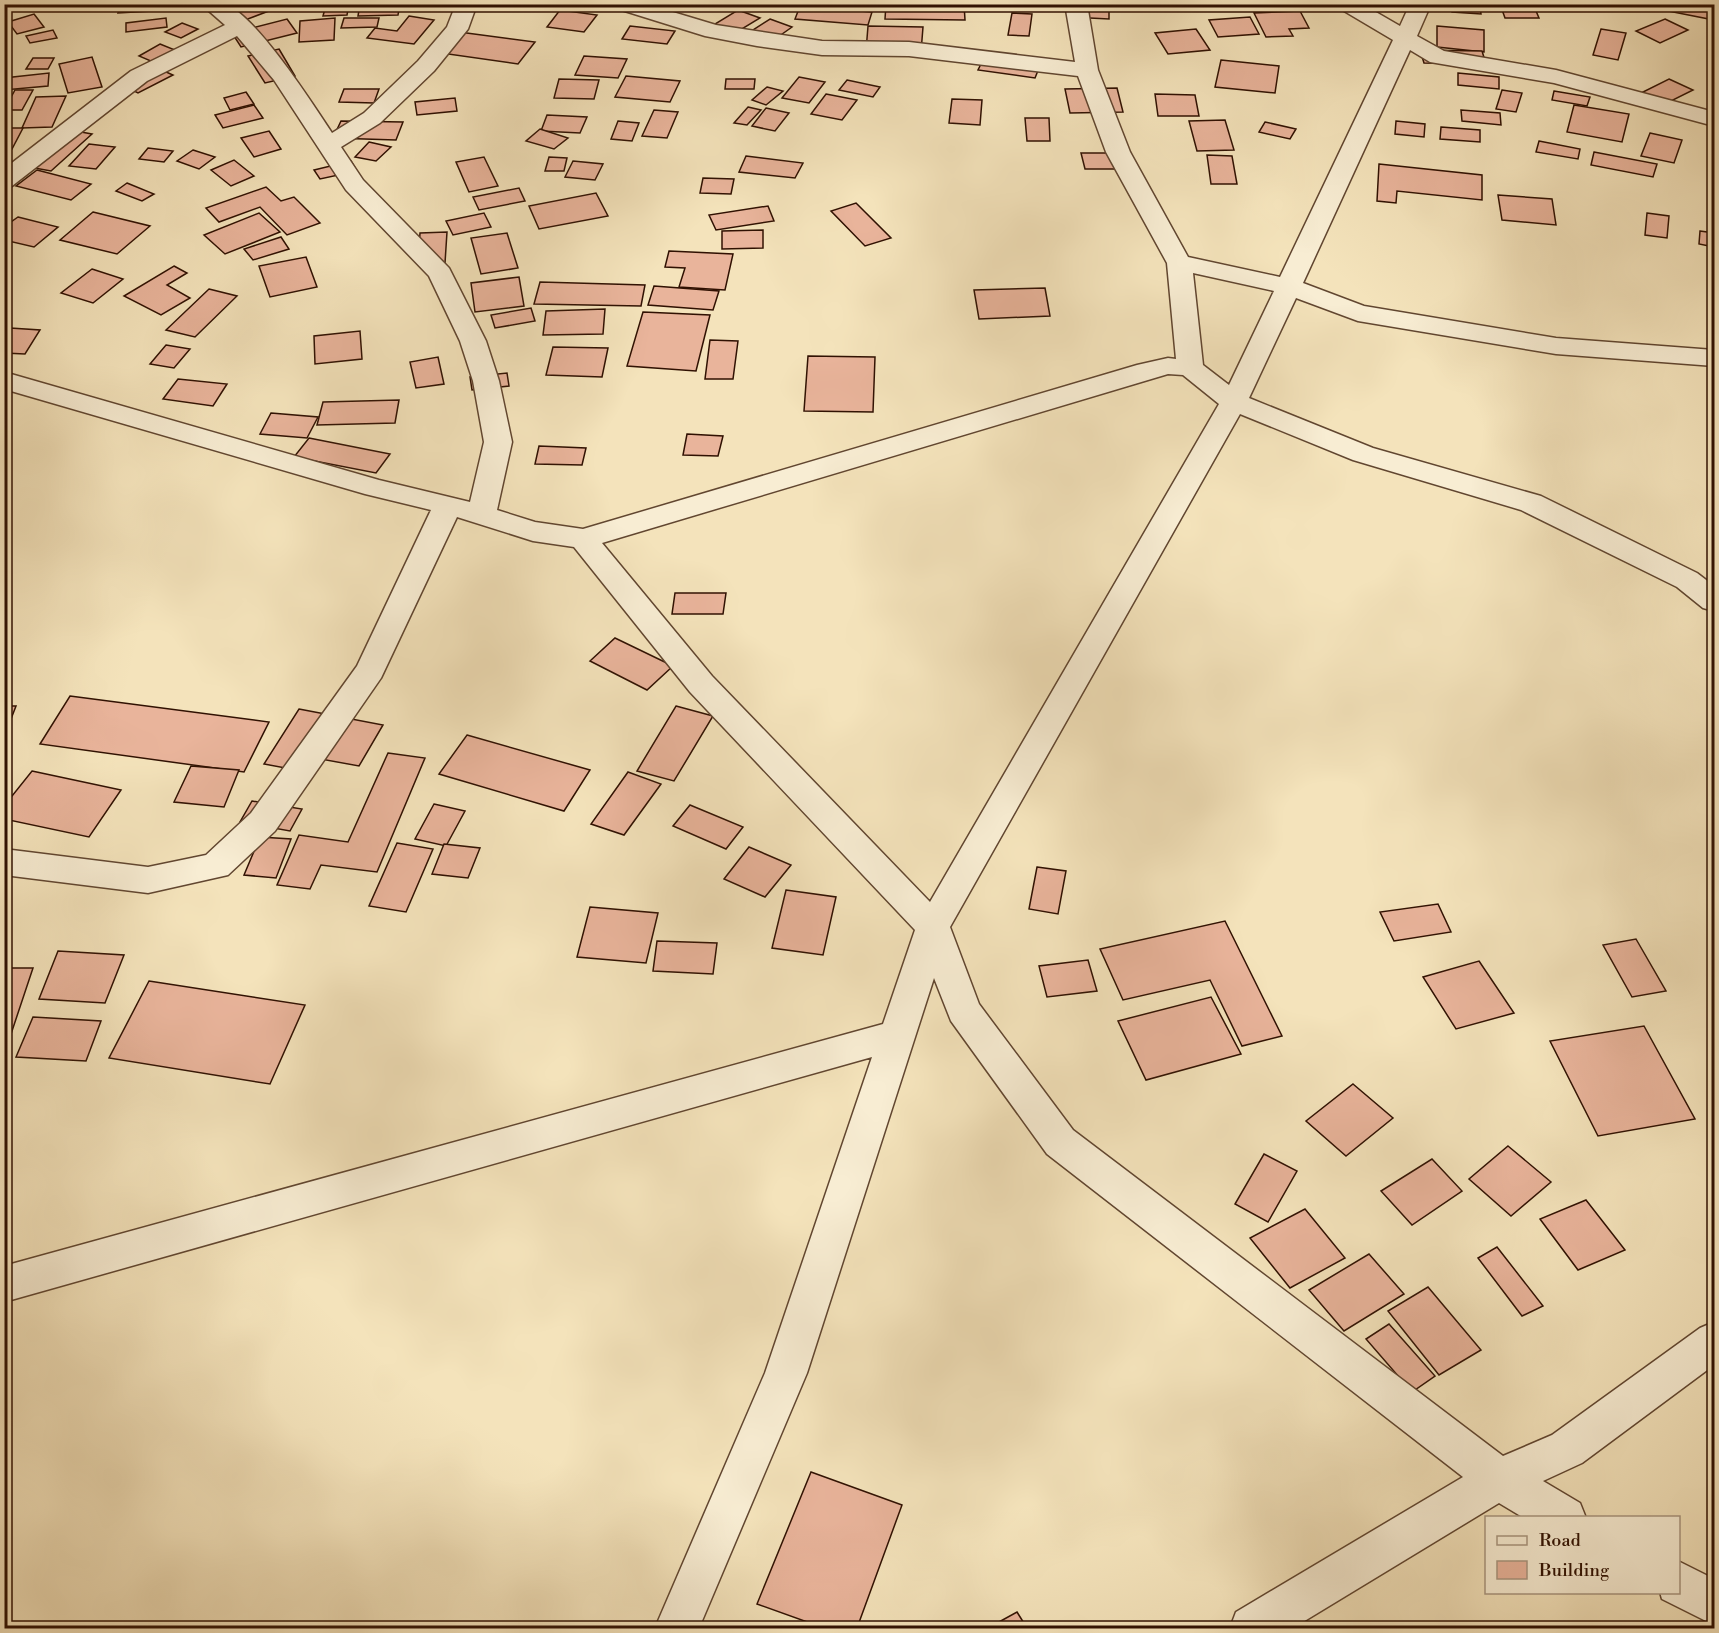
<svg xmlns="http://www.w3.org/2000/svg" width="1719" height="1633" viewBox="0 0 1719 1633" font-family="'Libre Bodoni',serif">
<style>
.building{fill:#e9b49b;stroke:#301102;stroke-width:1.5}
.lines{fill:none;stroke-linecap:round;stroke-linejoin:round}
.street-casing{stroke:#614630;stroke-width:3}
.street{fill:#f8edd3;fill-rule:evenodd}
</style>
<rect width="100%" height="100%" fill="#f4e3bb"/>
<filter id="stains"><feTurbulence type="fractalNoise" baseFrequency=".00333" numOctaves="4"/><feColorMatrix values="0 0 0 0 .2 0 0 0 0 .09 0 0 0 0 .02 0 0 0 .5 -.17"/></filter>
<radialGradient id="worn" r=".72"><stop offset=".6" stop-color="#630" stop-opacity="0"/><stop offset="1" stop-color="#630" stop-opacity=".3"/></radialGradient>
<g class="building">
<polygon points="121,4 155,4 153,11 118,13"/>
<polygon points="254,4 279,4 282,6 240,22 229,14"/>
<polygon points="349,4 347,15 323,16 326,5"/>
<polygon points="360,4 400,4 398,15 358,16"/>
<polygon points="886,4 964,4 965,20 885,19"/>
<polygon points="1451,4 1480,6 1481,14 1452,12"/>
<polygon points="1500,4 1533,4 1539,18 1505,18"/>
<polygon points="1671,4 1714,4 1714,20 1668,11"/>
<polygon points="800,6 872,12 868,25 795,19"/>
<polygon points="1071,6 1109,7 1109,19 1070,17"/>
<polygon points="560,10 597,15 584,32 547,27"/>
<polygon points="738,10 760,18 732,35 710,27"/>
<polygon points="1300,11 1309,28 1289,29 1293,36 1266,37 1254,13"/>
<polygon points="1012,13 1032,14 1029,36 1008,35"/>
<polygon points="34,14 44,27 17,34 8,22"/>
<polygon points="409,16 434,20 414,44 367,38 375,28 397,31"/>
<polygon points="1250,17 1259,34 1218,37 1209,20"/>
<polygon points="166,18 167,27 126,32 126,23"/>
<polygon points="335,18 334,40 299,42 300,21"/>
<polygon points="344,18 379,18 377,27 341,28"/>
<polygon points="287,19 297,33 241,47 232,33"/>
<polygon points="770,19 792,27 768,44 745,35"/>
<polygon points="1665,19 1688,30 1660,43 1636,31"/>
<polygon points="182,23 198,29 181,38 165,32"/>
<polygon points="630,26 675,31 667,44 622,39"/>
<polygon points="868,26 923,27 921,52 866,51"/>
<polygon points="1437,26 1484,30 1484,52 1437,47"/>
<polygon points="1196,29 1210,50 1168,54 1155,33"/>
<polygon points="1601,29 1626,33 1618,60 1593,55"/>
<polygon points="53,30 57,38 30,43 26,36"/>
<polygon points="459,32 535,42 518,64 441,53"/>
<polygon points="160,44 175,50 153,62 139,56"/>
<polygon points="279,49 295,76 265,83 248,56"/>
<polygon points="1420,50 1482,51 1486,64 1424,63"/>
<polygon points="584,56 627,59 618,78 575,75"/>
<polygon points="92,57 102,87 68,93 59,64"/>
<polygon points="33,58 54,58 48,69 26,69"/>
<polygon points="983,60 1039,68 1035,78 978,70"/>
<polygon points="1221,60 1279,66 1275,93 1215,87"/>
<polygon points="155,67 173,75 138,93 120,84"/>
<polygon points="49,73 48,86 4,90 4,78"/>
<polygon points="1458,73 1499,77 1499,89 1458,85"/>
<polygon points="626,76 680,81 670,102 615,97"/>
<polygon points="799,77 825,82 809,103 782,98"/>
<polygon points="559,79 599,80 594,99 554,98"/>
<polygon points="726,79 755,79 754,89 725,89"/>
<polygon points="1669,79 1693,90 1665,104 1641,93"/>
<polygon points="847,80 880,87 873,97 839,90"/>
<polygon points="767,87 783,91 766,105 752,100"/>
<polygon points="1117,88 1123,112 1070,113 1065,89"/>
<polygon points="344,89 379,89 374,103 339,102"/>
<polygon points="15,90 33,90 22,110 4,110"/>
<polygon points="1502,90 1522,93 1516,112 1496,109"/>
<polygon points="1554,91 1590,97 1587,106 1552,100"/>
<polygon points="246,92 254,104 230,110 224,98"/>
<polygon points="826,94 857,100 842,120 811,114"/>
<polygon points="1155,94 1195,95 1199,116 1158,116"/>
<polygon points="66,96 52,127 22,128 36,97"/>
<polygon points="455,98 457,111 417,115 415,102"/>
<polygon points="952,99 982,100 980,125 949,123"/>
<polygon points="254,105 263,118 223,128 215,115"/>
<polygon points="1574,105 1629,114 1622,142 1567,132"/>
<polygon points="748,107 761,110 747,125 734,123"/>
<polygon points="766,108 789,113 775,131 752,126"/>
<polygon points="654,110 678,112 667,138 642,136"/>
<polygon points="1461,110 1500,113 1501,125 1462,121"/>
<polygon points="547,115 587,117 580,133 541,131"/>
<polygon points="1025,118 1049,118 1050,141 1027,141"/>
<polygon points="1225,120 1234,150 1197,151 1189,121"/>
<polygon points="341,121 403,122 396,140 333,138"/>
<polygon points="618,121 639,123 632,141 611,139"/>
<polygon points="1396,121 1425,124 1424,137 1395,134"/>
<polygon points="1265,122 1296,129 1290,139 1259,132"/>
<polygon points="1441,127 1480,130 1480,142 1440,139"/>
<polygon points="9,128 23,128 12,149 4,149 4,136"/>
<polygon points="540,129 568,138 554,149 526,141"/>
<polygon points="70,130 92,134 51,171 29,167"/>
<polygon points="269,131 281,149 254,157 241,138"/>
<polygon points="1650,133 1682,140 1674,163 1641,156"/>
<polygon points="1539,141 1580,149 1578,159 1536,152"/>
<polygon points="369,142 391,147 376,161 355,157"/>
<polygon points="89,144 115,147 96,169 69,166"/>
<polygon points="148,148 173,151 164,162 139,159"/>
<polygon points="193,150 215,157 199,169 177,161"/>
<polygon points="1594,152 1657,164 1653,177 1591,165"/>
<polygon points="1081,153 1115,153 1118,169 1085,169"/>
<polygon points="1207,155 1232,156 1237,184 1211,184"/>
<polygon points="746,156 803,163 795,178 739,172"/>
<polygon points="484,157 498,186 469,192 456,162"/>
<polygon points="549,157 567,158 564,171 545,171"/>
<polygon points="234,160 254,176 231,186 211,170"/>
<polygon points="351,161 357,171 320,179 314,170"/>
<polygon points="573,161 603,164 595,180 565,177"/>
<polygon points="1379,164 1482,175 1482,200 1397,191 1396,203 1377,201"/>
<polygon points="37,170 91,184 71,200 16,186"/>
<polygon points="703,178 734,179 731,194 700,193"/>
<polygon points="127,183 154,194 142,201 116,191"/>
<polygon points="266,187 281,201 294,197 320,223 287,235 260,207 219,222 206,208"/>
<polygon points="519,188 525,201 479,210 473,197"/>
<polygon points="596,193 608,216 539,229 529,206"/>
<polygon points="1498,195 1552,199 1556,225 1502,220"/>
<polygon points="856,203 891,238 865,246 831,211"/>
<polygon points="768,206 774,221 716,230 709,215"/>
<polygon points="93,212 150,226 117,254 60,240"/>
<polygon points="259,213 280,232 225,254 204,235"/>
<polygon points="484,213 491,227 453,235 446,221"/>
<polygon points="1647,213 1669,216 1667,238 1645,235"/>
<polygon points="18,217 58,227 34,247 4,240 4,227"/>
<polygon points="763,230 763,248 722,249 722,231"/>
<polygon points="1700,231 1714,233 1714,247 1699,244"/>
<polygon points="447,232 445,263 418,264 420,233"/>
<polygon points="507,233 518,268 481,274 471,238"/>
<polygon points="281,237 289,249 253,260 244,249"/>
<polygon points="669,251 733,254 725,290 679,287 685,268 665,267"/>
<polygon points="306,257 317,287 270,297 259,266"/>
<polygon points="174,266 187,273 167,285 190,298 161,315 124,296"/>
<polygon points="92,269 123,279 93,303 61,293"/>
<polygon points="519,277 524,306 475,312 471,283"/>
<polygon points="540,282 645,285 641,306 534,304"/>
<polygon points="654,286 719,291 713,310 648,305"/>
<polygon points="1045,288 1050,316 979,319 974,290"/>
<polygon points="209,289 237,296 195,337 166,330"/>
<polygon points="531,308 535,321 495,328 491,315"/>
<polygon points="605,309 603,334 543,335 546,311"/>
<polygon points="643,312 710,315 696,371 627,366"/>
<polygon points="10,328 40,330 25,354 4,353 4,336"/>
<polygon points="360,331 362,359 315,364 314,336"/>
<polygon points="710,340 738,341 733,379 705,379"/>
<polygon points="166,345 190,349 174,368 150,364"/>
<polygon points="553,347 608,348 602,377 546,375"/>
<polygon points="808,356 875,357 873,412 804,411"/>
<polygon points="438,357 444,384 416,388 410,362"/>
<polygon points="507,373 509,386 472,390 470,377"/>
<polygon points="178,379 227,384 213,406 163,399"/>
<polygon points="399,400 395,423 317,425 323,402"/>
<polygon points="271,413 318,417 307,438 260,434"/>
<polygon points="687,434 723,436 718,456 683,455"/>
<polygon points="309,438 390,454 376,473 294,457"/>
<polygon points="539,446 586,448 582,465 535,464"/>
<polygon points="675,593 726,593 723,614 672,614"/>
<polygon points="615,638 673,666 647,690 590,661"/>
<polygon points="70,696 269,722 244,772 40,744"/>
<polygon points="4,706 16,706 4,737"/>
<polygon points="676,706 713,716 674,781 637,771"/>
<polygon points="299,709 383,725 359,766 321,759 312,773 264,764"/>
<polygon points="467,735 590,770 564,811 439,774"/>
<polygon points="388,753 425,758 377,872 321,865 310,889 277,885 299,835 348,842"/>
<polygon points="191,766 239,770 224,807 174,802"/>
<polygon points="32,771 121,790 89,837 4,819 4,806"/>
<polygon points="628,772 661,784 624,835 591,824"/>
<polygon points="252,801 302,809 290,831 240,822"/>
<polygon points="434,804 465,811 446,846 415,839"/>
<polygon points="690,805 743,827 726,849 673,826"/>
<polygon points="260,837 291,839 276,878 244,875"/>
<polygon points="397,843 433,849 406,912 369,906"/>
<polygon points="444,844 480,848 468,878 432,874"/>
<polygon points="749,847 791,865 765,897 724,879"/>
<polygon points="1037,867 1066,871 1058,914 1029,909"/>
<polygon points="786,890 836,897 823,955 772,948"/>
<polygon points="1438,904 1451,932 1394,941 1380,912"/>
<polygon points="590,907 658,913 646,963 577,957"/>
<polygon points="1225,921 1282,1036 1242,1046 1210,980 1123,1000 1100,949"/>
<polygon points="1636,939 1666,991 1632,997 1603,945"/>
<polygon points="657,941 717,943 713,974 653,971"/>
<polygon points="58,951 124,955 105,1003 39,999"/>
<polygon points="1088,960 1097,991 1047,997 1039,966"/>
<polygon points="1479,961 1514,1013 1456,1029 1423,977"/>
<polygon points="4,968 33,968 11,1034 4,1034"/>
<polygon points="149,981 305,1005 270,1084 109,1058"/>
<polygon points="1211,997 1241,1054 1146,1080 1118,1021"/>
<polygon points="33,1017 101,1021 86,1061 16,1057"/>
<polygon points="1644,1026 1695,1119 1598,1136 1550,1041"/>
<polygon points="1353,1084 1393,1118 1346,1156 1306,1121"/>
<polygon points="1508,1146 1551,1182 1511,1216 1469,1179"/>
<polygon points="1264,1154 1297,1171 1268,1222 1235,1204"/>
<polygon points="1432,1159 1462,1191 1412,1225 1381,1191"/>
<polygon points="1586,1200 1625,1250 1578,1270 1540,1219"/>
<polygon points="1305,1209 1345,1258 1290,1288 1250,1238"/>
<polygon points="1497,1247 1543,1306 1522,1316 1478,1258"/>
<polygon points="1369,1254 1404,1294 1344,1331 1309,1290"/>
<polygon points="1428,1287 1481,1350 1439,1375 1388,1311"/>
<polygon points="1389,1324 1435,1376 1412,1392 1366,1339"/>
<polygon points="811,1472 902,1505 857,1628 824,1628 757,1604"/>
<polygon points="1017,1612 1027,1628 988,1628"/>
</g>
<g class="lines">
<defs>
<g id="street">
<path d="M 201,4 C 208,4 218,3 224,4 C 254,12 314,106 332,133 L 364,113 L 418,61 L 447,27 L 456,4 L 477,4 L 468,29 L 434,71 L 380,123 L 341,147 L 363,180 L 449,268 L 486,341 L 499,381 L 512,442 L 497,510 L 535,522 L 583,529 L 1137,365 L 1168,358 L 1176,359 L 1167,263 L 1106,152 L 1078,76 L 909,56 L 822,55 L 757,46 L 705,36 L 615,8 L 612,4 L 646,4 L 716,25 L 822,41 L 909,42 L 1075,62 L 1065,4 L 1087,4 L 1098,70 L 1130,152 L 1188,257 L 1280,277 L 1393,40 L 1339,8 L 1336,4 L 1362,4 L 1400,26 L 1410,4 L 1431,4 L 1417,36 L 1444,51 L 1556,70 L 1714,112 L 1714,126 L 1554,83 L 1430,62 L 1410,50 L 1303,283 L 1364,306 L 1556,338 L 1714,350 L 1714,366 L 1556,354 L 1358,321 L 1296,298 L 1249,398 L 1373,448 L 1541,496 L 1697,573 L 1714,586 L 1714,611 L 1703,608 L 1677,587 L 1521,510 L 1353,460 L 1240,414 L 950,927 L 979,1004 L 1073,1130 L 1503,1456 L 1552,1435 L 1700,1328 L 1714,1322 L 1714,1365 L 1582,1463 L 1543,1481 L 1580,1503 L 1586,1518 L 1524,1518 L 1499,1503 L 1293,1628 L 1230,1628 L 1236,1612 L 1463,1477 L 1047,1154 L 951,1021 L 934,978 L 807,1373 L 699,1628 L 655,1628 L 765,1373 L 872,1057 L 4,1302 L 4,1266 L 883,1024 L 915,930 L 690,692 L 574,547 L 533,541 L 457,517 L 381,678 L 275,831 L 228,875 L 148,893 L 4,875 L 4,849 L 148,867 L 206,855 L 251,813 L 357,666 L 431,510 L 365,494 L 4,389 L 4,372 L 379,480 L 470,502 L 484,442 L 473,381 L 460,341 L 429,276 L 346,190 L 274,80 L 237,36 L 147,81 L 12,186 L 4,188 L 4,169 L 131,71 L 225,25 ZM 1193,273 L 1274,291 L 1229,385 L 1203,365 ZM 1168,374 L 1183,375 L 1219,404 L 930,902 L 712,676 L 602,543 Z"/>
<polygon points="1678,1561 1714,1579 1714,1625 1662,1599 1660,1592 1678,1592"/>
</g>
</defs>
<use href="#street" class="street-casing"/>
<use href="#street" class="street"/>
</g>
<rect width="1719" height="1633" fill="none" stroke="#f4e3bb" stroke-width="24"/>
<rect x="6" y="6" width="1707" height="1621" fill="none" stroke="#301102" stroke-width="3"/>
<rect x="12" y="12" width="1695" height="1609" fill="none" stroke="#301102" stroke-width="1.5"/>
<rect x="1485" y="1516" width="195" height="78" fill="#f8edd3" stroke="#a8957f" stroke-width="1.5"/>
<rect x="1497" y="1536" width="30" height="9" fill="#f8edd3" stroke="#a8957f" stroke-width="1.5"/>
<text x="1539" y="1546" font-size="18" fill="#301102">Road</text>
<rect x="1497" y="1561" width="30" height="18" fill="#e9b49b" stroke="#a8957f" stroke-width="1.5"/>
<text x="1539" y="1576" font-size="18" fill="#301102">Building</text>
<rect width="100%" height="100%" filter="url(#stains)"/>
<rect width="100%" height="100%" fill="url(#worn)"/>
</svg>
